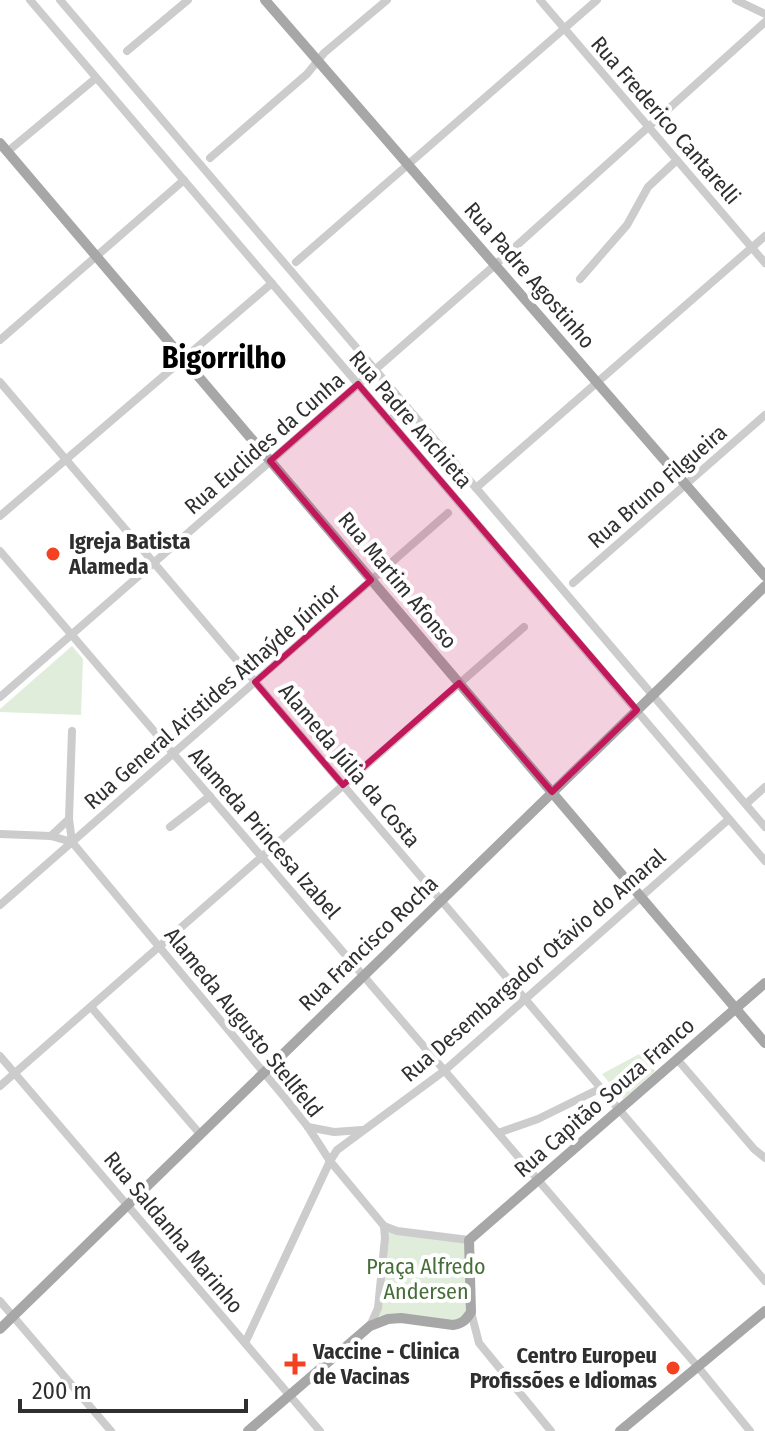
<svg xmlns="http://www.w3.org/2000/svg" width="765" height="1431" viewBox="0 0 765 1431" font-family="'Fira Sans Condensed',sans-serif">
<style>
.green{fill:#e1eddb}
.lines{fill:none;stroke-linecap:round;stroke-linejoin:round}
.minor{stroke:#ccc;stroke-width:8}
.major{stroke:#a7a7a7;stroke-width:10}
.marked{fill:#c2185b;fill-opacity:0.2;stroke:#c2185b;stroke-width:6;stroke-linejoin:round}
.poi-dot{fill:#f44122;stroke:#fff;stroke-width:3}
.labels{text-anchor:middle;stroke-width:8;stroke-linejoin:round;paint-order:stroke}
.street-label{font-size:22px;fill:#2f2f2f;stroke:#fff}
.poi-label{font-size:22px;font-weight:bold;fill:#2f2f2f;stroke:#fff;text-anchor:start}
.park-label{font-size:22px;fill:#466e38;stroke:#fff}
.district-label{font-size:30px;font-weight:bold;fill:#000;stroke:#fff}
</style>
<rect width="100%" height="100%" fill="#fff"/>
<g class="green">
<polygon points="72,646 83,659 81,715 0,712 0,709"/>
<polygon points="641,1053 655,1071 623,1099 602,1074"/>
<polygon points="384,1226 469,1240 471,1312 462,1322 401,1318 370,1326 376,1315"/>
</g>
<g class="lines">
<g class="minor">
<polyline points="30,0 765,861"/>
<polyline points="60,0 765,827"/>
<polyline points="540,0 765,263"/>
<polyline points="736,0 765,14"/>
<polyline points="127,51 188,0"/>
<polyline points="7,152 96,78"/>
<polyline points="210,158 307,74 324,53 387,0"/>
<polyline points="296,262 597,0"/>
<polyline points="580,279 627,225 648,187 677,160"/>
<polyline points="0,340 184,180"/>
<polyline points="0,382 765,1281"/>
<polyline points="389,421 406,406"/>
<polyline points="476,488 765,236"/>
<polyline points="0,516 272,283"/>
<polyline points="0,551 698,1367 750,1431"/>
<polyline points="573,583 765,415"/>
<polyline points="0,697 495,265 765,22"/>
<polyline points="72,731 69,819 72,842"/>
<polyline points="746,804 765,787"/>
<polyline points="170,827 210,796"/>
<polyline points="0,834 51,836 72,842"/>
<polyline points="51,836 69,819"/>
<polyline points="72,842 285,1098 308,1127 330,1161 384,1226 397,1231 469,1240"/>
<polyline points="0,905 448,513"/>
<polyline points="91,1007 200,1134"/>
<polyline points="0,1056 320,1431"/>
<polyline points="677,1059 754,1149 765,1158"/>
<polyline points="0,1086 524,627"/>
<polyline points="308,1127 334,1132 362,1130"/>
<polyline points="498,1133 538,1119 601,1088"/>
<polyline points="0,1301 111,1431"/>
<polyline points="471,1312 479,1343 551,1431"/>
<polyline points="370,1326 378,1308 385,1238 384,1226"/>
<polyline points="245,1343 330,1161 337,1150 444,1071 729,819"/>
</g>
<g class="major">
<polyline points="265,0 765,576"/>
<polyline points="0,143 765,1043"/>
<polyline points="0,1329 765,586"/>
<path d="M 248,1431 L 370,1326 L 388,1319 L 401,1318 L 453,1325 C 462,1324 466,1320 471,1312 L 469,1240 L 765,983"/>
<polyline points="620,1431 765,1311"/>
</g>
</g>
<path class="marked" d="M 358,384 L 637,710 L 552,792 L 459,683 L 343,785 L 255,682 L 371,580 L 270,461 Z"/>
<g class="poi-dot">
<circle cx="53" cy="554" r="8"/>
<path d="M291 1352h8v8h8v8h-8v8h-8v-8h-8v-8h8z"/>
<circle cx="673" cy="1368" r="8"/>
</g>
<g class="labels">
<g class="street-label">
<text transform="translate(666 120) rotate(49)" y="8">Rua Frederico Cantarelli</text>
<text transform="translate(530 275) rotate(49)" y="8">Rua Padre Agostinho</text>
<text transform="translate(411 419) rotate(49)" y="8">Rua Padre Anchieta</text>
<text transform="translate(264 443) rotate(-41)" y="8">Rua Euclides da Cunha</text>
<text transform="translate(657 486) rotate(-41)" y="8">Rua Bruno Filgueira</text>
<text transform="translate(398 580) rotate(50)" y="8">Rua Martim Afonso</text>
<text transform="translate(212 696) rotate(-41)" y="8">Rua General Aristides Athaýde Júnior</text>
<text transform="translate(350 765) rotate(50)" y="8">Alameda Júlia da Costa</text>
<text transform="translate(265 833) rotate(49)" y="8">Alameda Princesa Izabel</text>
<text transform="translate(368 943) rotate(-44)" y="8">Rua Francisco Rocha</text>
<text transform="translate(533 965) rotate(-41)" y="8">Rua Desembargador Otávio do Amaral</text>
<text transform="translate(244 1022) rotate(51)" y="8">Alameda Augusto Stellfeld</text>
<text transform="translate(604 1097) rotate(-41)" y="8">Rua Capitão Souza Franco</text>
<text transform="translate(174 1232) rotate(50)" y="8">Rua Saldanha Marinho</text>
</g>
<g class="poi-label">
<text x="69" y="549">Igreja Batista<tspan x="69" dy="25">Alameda</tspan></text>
<text x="313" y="1359">Vaccine - Clinica<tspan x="313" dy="25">de Vacinas</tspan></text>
<text x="657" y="1363" text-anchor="end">Centro Europeu<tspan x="657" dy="25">Profissões e Idiomas</tspan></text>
</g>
<g class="park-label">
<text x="426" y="1274">Praça Alfredo<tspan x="426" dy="25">Andersen</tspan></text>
</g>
<g class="district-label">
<text x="224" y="368">Bigorrilho</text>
</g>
</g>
<path d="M20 1399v12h226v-12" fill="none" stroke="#2f2f2f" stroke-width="4"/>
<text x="32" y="1399" font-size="24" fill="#2f2f2f" stroke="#ffffff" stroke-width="6" paint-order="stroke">200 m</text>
</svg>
